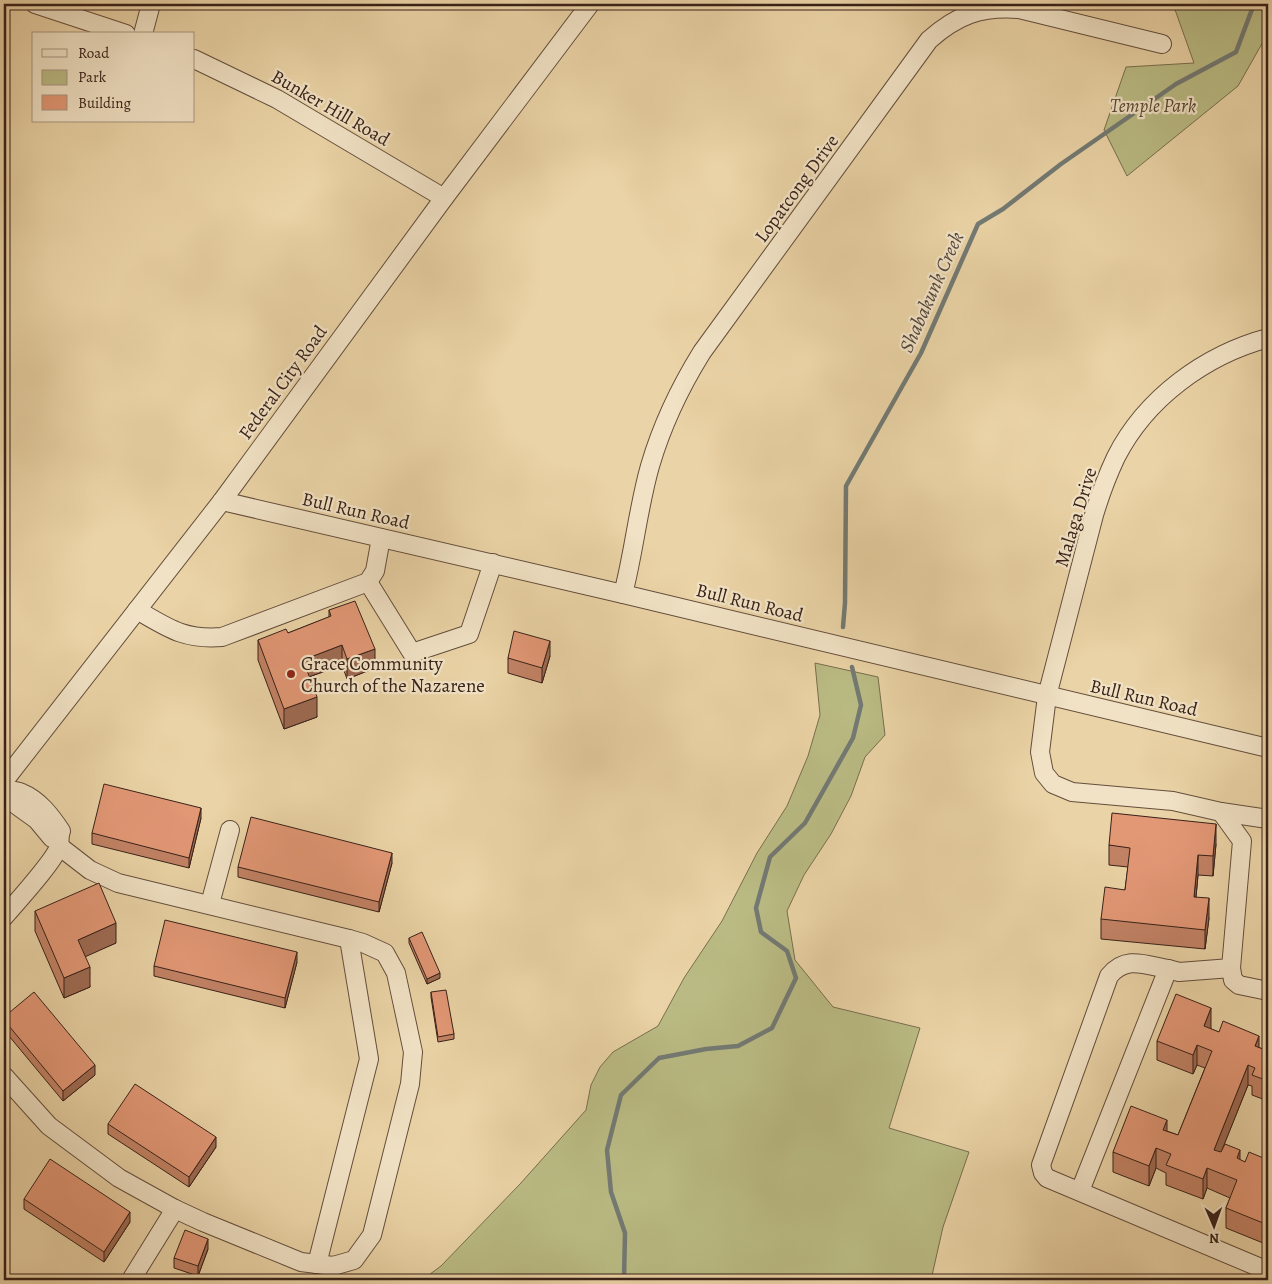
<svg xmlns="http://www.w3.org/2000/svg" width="1272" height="1284" viewBox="0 0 1272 1284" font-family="Alegreya,serif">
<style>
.green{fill:#babb84;stroke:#796e4e}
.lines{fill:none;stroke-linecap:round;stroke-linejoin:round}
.stream{stroke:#737a74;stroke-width:4.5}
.minor-casing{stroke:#644e3c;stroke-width:20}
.minor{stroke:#f1e2c5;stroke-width:18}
.wall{fill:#c28265;stroke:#382118}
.shaded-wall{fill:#9e6a52;stroke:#382118}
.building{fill:#e29775;stroke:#382118}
.poi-dot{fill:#8f2418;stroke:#f1e2c5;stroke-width:2}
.labels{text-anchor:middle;stroke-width:4.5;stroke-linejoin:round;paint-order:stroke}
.park-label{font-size:19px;font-style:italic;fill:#584833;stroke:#f1e2c5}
.street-label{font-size:19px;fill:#382118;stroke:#f1e2c5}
.poi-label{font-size:19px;fill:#382118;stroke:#f1e2c5;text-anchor:start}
.water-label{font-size:20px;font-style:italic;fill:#51463e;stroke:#f1e2c5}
</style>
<rect width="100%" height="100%" fill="#ead3a6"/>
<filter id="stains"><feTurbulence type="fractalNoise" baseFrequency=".004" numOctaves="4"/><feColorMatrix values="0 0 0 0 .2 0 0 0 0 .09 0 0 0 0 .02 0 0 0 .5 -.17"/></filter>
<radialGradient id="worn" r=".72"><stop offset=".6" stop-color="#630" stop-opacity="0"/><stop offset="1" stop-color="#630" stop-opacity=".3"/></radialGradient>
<g class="green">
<polygon points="1173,4 1268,4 1268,33 1238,86 1127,176 1104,130 1126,67 1194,63"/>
<polygon points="815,663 878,677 885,735 865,757 851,796 831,834 804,875 787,911 795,960 833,1007 920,1028 889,1128 969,1152 943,1227 931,1280 422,1280 441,1266 520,1184 586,1110 591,1085 600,1067 613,1052 658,1026 684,978 722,921 757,853 787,806 808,756 820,715"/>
</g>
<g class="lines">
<g class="stream">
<polyline points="843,627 845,603 846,486 921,353 978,224 1003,209 1061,164 1176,84 1236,52 1254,4"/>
<polyline points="624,1280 625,1233 611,1192 607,1150 621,1095 659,1058 706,1049 738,1046 772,1028 796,978 787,951 761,932 756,908 770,857 805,823 853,738 861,705 852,667"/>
</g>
<defs>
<g id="minor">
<polyline points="35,4 126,34"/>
<polyline points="143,34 151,4"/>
<polyline points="194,59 277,99 444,198"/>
<path d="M 1268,338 C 1205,355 1146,398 1116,457 C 1107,476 1100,495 1094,515 L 1047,696 L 1040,752 L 1044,773 L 1053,784 L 1072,792 L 1173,801 L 1221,812 L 1268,819"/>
<polyline points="222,501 623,594 1268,748"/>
<polyline points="368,582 412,653 469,634 493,563"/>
<path d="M 623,594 C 634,552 638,508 650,466 C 662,425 679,389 702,352 L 929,40 C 957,15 981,6 1019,9 L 1162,44"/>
<path d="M 137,610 C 168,628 184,640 222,637 L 368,582 L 375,571 L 381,538"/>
<polyline points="4,781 222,501 444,198 590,4"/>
<path d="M 4,787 C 10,792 16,790 22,793 C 39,800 51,816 61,831 C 59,836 60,841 59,846 C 56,859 15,904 4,917"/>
<polyline points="9,791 12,802 37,820 52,838 58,840"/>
<polyline points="1221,812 1242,841 1231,968 1233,980 1239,985 1268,991"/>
<polyline points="210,904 230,830"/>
<polyline points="1168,969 1179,972 1231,968"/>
<polyline points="4,1076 49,1126 119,1178 175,1209 203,1222 301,1262 333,1266 354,1260 372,1235 410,1084 413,1052 396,973 385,953 363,943 349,939 118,883 90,870 59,846"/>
<path d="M 1080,1191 L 1168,969 C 1145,965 1126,955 1109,976 L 1041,1165 L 1043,1173 L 1047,1178 L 1268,1271"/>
<polyline points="317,1264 369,1059 349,939"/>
<polyline points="131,1280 175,1209"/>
</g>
</defs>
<use href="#minor" class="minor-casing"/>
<use href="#minor" class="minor"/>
</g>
<g class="wall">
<polygon points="329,610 375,668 347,679 342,665 309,677 317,717 284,729 258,660 258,640 288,633 329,617"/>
<polygon points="550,656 542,683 508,673 508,658"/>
<polygon points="201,818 189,868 92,844 92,833"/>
<polygon points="1216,844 1213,876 1198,875 1196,897 1209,918 1205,949 1101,939 1101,919 1125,890 1128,867 1109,865 1109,845"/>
<polygon points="392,863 379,912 238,877 238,867"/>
<polygon points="35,911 116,943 85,956 90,987 64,998 35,931"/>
<polygon points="409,938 440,978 427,984 409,943"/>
<polygon points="297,962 285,1008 154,976 154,966"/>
<polygon points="431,992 454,1034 454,1039 438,1042 431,997"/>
<polygon points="4,1017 95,1075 63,1101 4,1030"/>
<polygon points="1211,1028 1211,1029 1268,1051 1268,1101 1252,1095 1252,1086 1248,1085 1221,1152 1245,1162 1268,1160 1268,1245 1226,1228 1226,1208 1230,1198 1207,1188 1203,1199 1166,1185 1166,1173 1156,1168 1149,1186 1113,1172 1113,1152 1167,1131 1178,1135 1205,1068 1197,1065 1193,1074 1157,1060 1157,1041"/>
<polygon points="108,1124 216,1147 189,1187 108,1134"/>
<polygon points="24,1199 130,1222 104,1262 24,1209"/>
<polygon points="208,1249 198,1276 174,1268 174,1258"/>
</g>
<g class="shaded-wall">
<polygon points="550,641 550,656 542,683 542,668"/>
<polygon points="342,645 342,665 303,679 303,660"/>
<polygon points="375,649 375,668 347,679 347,659"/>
<polygon points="317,697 317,717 284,729 284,709"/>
<polygon points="201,808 201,818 189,868 189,858"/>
<polygon points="1216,824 1216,844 1213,876 1213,856"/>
<polygon points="392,853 392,863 379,912 379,902"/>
<polygon points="1198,855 1198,875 1194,917 1194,897"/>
<polygon points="1209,898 1209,918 1205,949 1205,930"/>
<polygon points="116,923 116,943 78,960 78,940"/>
<polygon points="297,952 297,962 285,1008 285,998"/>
<polygon points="90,967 90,987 64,998 64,978"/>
<polygon points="440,973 440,978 427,984 427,979"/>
<polygon points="1211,1008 1211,1028 1204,1046 1204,1026"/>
<polygon points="1259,1036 1259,1056 1255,1046"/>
<polygon points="1197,1045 1197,1065 1193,1074 1193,1055"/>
<polygon points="95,1065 95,1075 63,1101 63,1091"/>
<polygon points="1248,1065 1248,1085 1214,1170 1214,1150"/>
<polygon points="1167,1120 1167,1140 1163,1130"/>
<polygon points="216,1137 216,1147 189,1187 189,1177"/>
<polygon points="1156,1148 1156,1168 1149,1186 1149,1166"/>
<polygon points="1240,1150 1240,1170 1237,1158"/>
<polygon points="1207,1168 1207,1188 1203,1199 1203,1179"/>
<polygon points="130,1212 130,1222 104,1262 104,1252"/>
<polygon points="208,1239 208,1249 198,1276 198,1266"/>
</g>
<g class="building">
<polygon points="355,601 375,649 347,659 342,645 303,660 317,697 284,709 258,640 286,629 288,633 331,616 329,610"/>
<polygon points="514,631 550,641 542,668 508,658"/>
<polygon points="104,784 201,808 189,858 92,833"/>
<polygon points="1112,813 1216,824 1213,856 1198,855 1194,897 1209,898 1205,930 1101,919 1105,887 1125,890 1130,848 1109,845"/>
<polygon points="251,817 392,853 379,902 238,867"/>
<polygon points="99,883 116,923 78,940 90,967 64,978 35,911"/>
<polygon points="165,920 297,952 285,998 154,966"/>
<polygon points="422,932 440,973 427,979 409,938"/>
<polygon points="446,990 454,1034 438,1037 431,992"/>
<polygon points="34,992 95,1065 63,1091 4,1020 4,1017"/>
<polygon points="1176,994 1211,1008 1204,1026 1219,1032 1223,1021 1259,1036 1255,1046 1268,1051 1268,1081 1252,1075 1255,1068 1248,1065 1214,1150 1221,1152 1225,1144 1240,1150 1237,1158 1245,1162 1249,1152 1268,1160 1268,1225 1226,1208 1237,1180 1207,1168 1203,1179 1166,1165 1171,1154 1156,1148 1149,1166 1113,1152 1131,1106 1167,1120 1163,1130 1178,1135 1212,1051 1197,1045 1193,1055 1157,1041"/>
<polygon points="135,1084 216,1137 189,1177 108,1124"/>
<polygon points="50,1159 130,1212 104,1252 24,1199"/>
<polygon points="185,1230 208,1239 198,1266 174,1258"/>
</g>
<circle class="poi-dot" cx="291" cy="674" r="5"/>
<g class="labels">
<g class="park-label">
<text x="1153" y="112">Temple Park</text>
</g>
<g class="street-label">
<text transform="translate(331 107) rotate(30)" y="7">Bunker Hill Road</text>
<text transform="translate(796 188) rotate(-54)" y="7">Lopatcong Drive</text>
<text transform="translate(282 382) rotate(-54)" y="7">Federal City Road</text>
<text transform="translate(356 510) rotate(13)" y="7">Bull Run Road</text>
<text transform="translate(1075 517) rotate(-73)" y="7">Malaga Drive</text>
<text transform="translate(750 602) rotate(14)" y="7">Bull Run Road</text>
<text transform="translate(1144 697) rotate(13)" y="7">Bull Run Road</text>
</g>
<g class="poi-label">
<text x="301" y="670">Grace Community<tspan x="301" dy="22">Church of the Nazarene</tspan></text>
</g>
<g class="water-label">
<text transform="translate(931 292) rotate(-66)" y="7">Shabakunk Creek</text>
</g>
</g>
<rect width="1272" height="1284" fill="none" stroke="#ead3a6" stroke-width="20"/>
<rect x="5" y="5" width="1262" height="1274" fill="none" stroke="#382118" stroke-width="2.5"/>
<rect x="10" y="10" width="1252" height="1264" fill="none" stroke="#382118"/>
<rect x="32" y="32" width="162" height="90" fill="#f1e2c5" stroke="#a79580"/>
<rect x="42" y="49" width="25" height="8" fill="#f1e2c5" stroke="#a79580"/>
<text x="78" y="58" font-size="15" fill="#382118">Road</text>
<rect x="42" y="70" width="25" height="15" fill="#babb84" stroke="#a79580"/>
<text x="78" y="82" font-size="15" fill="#382118">Park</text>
<rect x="42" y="95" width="25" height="15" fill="#e29775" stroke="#a79580"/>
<text x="78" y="108" font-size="15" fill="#382118">Building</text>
<g transform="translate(1214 1226) rotate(178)" stroke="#f1e2c5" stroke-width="4" paint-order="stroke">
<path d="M0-4L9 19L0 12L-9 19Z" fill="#382118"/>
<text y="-8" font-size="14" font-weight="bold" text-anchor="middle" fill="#382118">N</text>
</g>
<rect width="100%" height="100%" filter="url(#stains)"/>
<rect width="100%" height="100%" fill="url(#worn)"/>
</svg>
